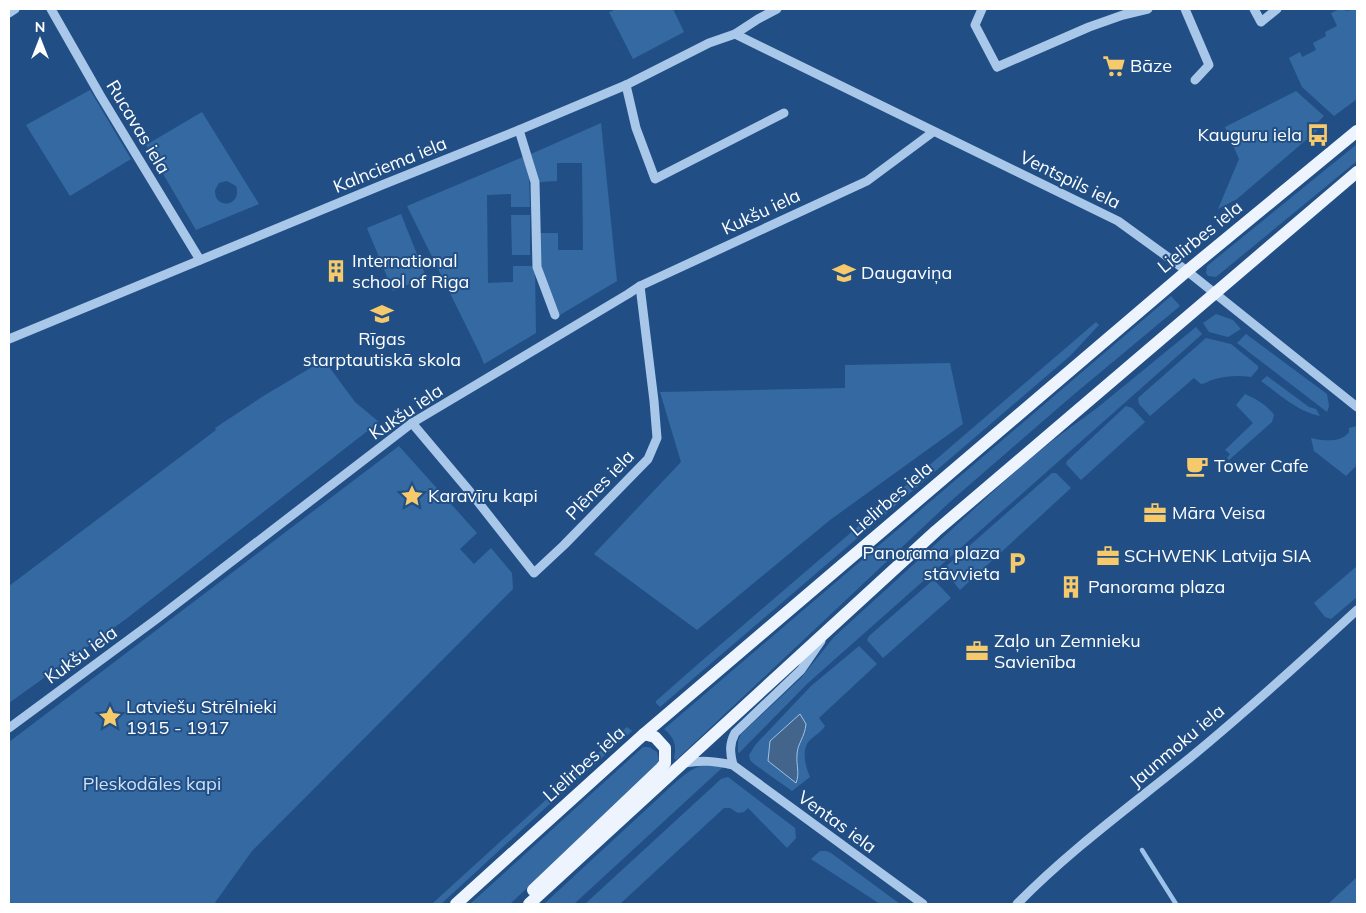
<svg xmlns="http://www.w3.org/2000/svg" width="1366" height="913" viewBox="0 0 1366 913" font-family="Mulish,sans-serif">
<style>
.green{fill:#3569a2;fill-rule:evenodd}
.water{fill:#43658b;stroke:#9dc3ea}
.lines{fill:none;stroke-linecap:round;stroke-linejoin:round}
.stream{stroke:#9dc3ea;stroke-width:4.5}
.minor{stroke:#a9c8e9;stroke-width:9}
.major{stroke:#edf4fe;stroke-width:12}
.labels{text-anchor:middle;stroke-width:4;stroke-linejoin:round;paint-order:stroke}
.poi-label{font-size:18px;fill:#fff;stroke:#214f85;text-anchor:start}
.street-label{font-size:18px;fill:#fff;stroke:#214f85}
.park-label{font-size:18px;fill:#cee1f7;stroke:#214f85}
</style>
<rect width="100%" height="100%" fill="#214f85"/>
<g class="green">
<polygon points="612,9 673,9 684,32 633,59 609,12 613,11"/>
<polygon points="1340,9 1344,9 1346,11 1357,9 1357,99 1334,116 1302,87 1289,58 1300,52 1302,57 1316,50 1313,43 1326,36 1325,32 1337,26 1331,13"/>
<polygon points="90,90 131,159 70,196 26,125"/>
<polygon points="1296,91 1324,116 1315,125 1319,129 1237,199 1218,209 1239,159 1225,127"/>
<path d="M 202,112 L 259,204 L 196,230 L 146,145 ZM 227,181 L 236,186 C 243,206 214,211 215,190 L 219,183 Z"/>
<polygon points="601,123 617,281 560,315 541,267 540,233 558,233 558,250 583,250 582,163 557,163 557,181 539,182 531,154"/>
<polygon points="1357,144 1357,161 1216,277 1208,276 1206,273 1207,266"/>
<polygon points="523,157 529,178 530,207 511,207 511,194 487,195 488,283 513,282 513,266 531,266 535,268 536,333 484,364 480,354 407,206"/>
<polygon points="401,214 426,277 393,291 367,228"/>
<polygon points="511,215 530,215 530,255 512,255"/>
<path d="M 1171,296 L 1180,306 L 1072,396 L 952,500 L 676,760 L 674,758 C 677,745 674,737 664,729 Z"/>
<polygon points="1216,314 1233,320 1241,329 1228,337 1209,332 1203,323"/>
<polygon points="1096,322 1099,325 1070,356 660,707 656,703 656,701 698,664"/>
<polygon points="1196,327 1202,334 1199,337 808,683 739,753 738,752 738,741 741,734 801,678 834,637 1019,468 1052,441 1097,408"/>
<polygon points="1246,334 1327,394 1329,406 1327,412 1237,343"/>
<path d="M 1206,338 L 1231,344 L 1258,366 L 1258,369 L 1251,377 C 1239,375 1224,376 1212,380 C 1208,381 1205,384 1201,384 L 1194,378 L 1150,416 L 1139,404 L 1138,398 Z"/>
<polygon points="324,360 355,402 379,422 126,619 9,703 9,586 216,430 215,428 265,395"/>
<polygon points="950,363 963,424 830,520 697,630 594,554 681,462 660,392 845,388 845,365"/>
<path d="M 1267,376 L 1309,407 L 1316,409 L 1320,416 C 1298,412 1279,394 1261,381 Z"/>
<path d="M 1245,394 C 1256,399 1267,405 1274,415 L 1272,422 L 1229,460 L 1227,458 L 1230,454 L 1225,450 L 1253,423 L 1236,405 Z"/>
<polygon points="1126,406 1132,408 1145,422 1081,480 1066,464 1067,461"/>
<path d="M 1357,426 L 1357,465 L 1346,476 L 1314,451 L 1311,438 C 1324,441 1341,443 1349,432 L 1349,428 Z"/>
<polygon points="399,446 477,533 460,549 474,564 491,548 512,573 513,589 252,851 214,904 9,904 9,742"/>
<polygon points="1052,473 1056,473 1071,488 960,590 943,569"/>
<polygon points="1357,566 1357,597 1331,619 1325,617 1314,603"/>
<polygon points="932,581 936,582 951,598 883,658 867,640 869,636"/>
<path d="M 859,646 L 877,664 L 819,718 L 825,726 C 821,733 811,737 807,744 C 802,754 806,768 810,777 L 792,791 L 754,764 L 750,760 L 749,755 L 756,744 L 811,686 Z"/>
<polygon points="627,727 632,731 559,796 555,792"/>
<polygon points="643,747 649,747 657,752 659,760 654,769 510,904 470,904"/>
<path d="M 707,765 L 723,767 L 574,904 L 544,904 L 678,780 C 687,773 695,766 707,765 Z"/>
<polygon points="728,777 795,828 796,838 787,848 748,808 744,812 738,813 730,808 724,808 620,904 585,904 721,779"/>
<polygon points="549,797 553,801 441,904 434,904 433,903"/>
<polygon points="820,851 826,851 831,853 900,904 880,904 811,859"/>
<polygon points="1357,877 1357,904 1328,904"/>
</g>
<path class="water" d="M 800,714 L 806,724 C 805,737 797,744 797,755 C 796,765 800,773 796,783 L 768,761 L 770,741 Z"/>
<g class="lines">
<polyline class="stream" points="1142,850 1176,904"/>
<g class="minor">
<polyline points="51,9 100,95 200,260"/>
<polyline points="982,9 975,25 997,67 1089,27 1123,15 1148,9"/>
<polyline points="1185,9 1209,65 1195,80"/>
<polyline points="1254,9 1261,22 1277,9"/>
<polyline points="9,13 15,9"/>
<polyline points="735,34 1118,221 1187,271 1357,407"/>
<polyline points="626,85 636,128 655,179 784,113"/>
<polyline points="519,130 535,182 537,267 555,315"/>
<polyline points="9,339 382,185 519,130 626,85 709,43 735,34 758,19 777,9"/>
<polyline points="412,423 471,493 534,573 564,545 648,459 657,438 654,401 640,286"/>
<polyline points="9,728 158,618 412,423 628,294 640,286 867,181 933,132"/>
<path d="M 684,763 C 702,760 715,761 733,765 L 923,904"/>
<path d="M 733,765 C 730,753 729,744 735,733 L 801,670 L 821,641"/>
<path d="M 1017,904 C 1070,850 1132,805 1191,757 C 1248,710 1303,660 1357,610"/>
</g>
<g class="major">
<polyline points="533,890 661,768 665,763 665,748 655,737 644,734"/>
<polyline points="456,904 644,734 1187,271 1357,131"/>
<polyline points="529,904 936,531 1357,172"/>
</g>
</g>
<defs>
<symbol id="supermarket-bare" viewBox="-9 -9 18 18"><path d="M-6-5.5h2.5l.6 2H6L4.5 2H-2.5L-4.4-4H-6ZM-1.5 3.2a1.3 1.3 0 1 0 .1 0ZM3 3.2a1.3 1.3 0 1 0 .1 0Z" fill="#f6ca6b" stroke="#214f85" stroke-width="2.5" paint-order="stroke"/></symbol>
<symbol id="bus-bare" viewBox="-9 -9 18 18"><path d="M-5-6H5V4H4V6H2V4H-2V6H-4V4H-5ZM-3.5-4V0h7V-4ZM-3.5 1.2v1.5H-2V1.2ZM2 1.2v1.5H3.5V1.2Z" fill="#f6ca6b" stroke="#214f85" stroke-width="2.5" paint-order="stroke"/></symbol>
<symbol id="building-bare" viewBox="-9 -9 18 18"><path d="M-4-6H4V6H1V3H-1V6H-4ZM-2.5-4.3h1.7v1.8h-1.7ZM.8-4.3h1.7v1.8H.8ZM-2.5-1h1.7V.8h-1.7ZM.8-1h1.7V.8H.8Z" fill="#f6ca6b" stroke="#214f85" stroke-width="2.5" paint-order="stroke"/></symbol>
<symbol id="school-bare" viewBox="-9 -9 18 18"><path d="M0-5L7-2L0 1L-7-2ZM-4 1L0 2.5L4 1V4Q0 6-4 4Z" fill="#f6ca6b" stroke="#214f85" stroke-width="2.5" paint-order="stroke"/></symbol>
<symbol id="cafe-bare" viewBox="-9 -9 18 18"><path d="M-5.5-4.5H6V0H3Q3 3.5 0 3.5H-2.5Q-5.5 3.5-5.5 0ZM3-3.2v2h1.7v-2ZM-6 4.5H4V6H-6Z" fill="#f6ca6b" stroke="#214f85" stroke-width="2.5" paint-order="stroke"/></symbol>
<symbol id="sight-bare" viewBox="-9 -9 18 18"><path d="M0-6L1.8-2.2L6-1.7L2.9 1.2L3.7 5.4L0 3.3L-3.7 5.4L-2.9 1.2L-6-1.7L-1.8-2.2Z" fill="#f6ca6b" stroke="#214f85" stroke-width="2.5" paint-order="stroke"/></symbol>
<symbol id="office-bare" viewBox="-9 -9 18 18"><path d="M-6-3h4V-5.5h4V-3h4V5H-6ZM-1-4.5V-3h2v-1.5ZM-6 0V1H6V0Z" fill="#f6ca6b" stroke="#214f85" stroke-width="2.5" paint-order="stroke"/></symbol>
<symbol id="parking-bare" viewBox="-9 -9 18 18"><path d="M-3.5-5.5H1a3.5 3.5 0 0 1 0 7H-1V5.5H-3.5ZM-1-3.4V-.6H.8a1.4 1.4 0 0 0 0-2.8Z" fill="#f6ca6b" stroke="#214f85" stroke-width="2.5" paint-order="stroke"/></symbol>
</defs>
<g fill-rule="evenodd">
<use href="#supermarket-bare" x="1098" y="50" width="32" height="32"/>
<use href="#bus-bare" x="1302" y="119" width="32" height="32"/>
<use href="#building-bare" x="320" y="255" width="32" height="32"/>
<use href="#school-bare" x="828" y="257" width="32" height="32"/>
<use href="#school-bare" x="366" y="298" width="32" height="32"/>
<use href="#cafe-bare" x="1181" y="450" width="32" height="32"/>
<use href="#sight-bare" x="396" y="480" width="32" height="32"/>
<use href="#office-bare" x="1139" y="497" width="32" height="32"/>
<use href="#office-bare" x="1092" y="540" width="32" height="32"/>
<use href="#parking-bare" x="1001" y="547" width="32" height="32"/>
<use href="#building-bare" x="1055" y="571" width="32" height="32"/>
<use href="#office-bare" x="961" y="635" width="32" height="32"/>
<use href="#sight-bare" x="94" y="701" width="32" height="32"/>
</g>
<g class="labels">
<g class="poi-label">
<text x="1130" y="72">Bāze</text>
<text x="1302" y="141" text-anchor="end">Kauguru iela</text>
<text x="352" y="267">International<tspan x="352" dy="21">school of Riga</tspan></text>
<text x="861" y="279">Daugaviņa</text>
<text x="382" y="345" text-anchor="middle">Rīgas<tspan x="382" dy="21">starptautiskā skola</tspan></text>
<text x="1214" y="472">Tower Cafe</text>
<text x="428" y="502">Karavīru kapi</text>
<text x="1172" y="519">Māra Veisa</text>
<text x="1000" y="559" text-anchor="end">Panorama plaza<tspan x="1000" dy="21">stāvvieta</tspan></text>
<text x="1124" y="562">SCHWENK Latvija SIA</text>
<text x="1088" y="593">Panorama plaza</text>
<text x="994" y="647">Zaļo un Zemnieku<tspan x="994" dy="21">Savienība</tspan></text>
<text x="126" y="713">Latviešu Strēlnieki<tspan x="126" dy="21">1915 - 1917</tspan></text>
</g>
<g class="street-label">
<text transform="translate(138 127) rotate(59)" y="6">Rucavas iela</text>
<text transform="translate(390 165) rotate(-22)" y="6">Kalnciema iela</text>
<text transform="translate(1070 180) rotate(26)" y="6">Ventspils iela</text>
<text transform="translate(761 212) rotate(-25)" y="6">Kukšu iela</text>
<text transform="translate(1200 237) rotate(-39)" y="6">Lielirbes iela</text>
<text transform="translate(406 412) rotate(-34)" y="6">Kukšu iela</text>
<text transform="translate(600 485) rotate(-46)" y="6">Plēnes iela</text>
<text transform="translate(891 499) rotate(-41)" y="6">Lielirbes iela</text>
<text transform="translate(81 655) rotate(-36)" y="6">Kukšu iela</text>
<text transform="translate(1177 746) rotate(-40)" y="6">Jaunmoku iela</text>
<text transform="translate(584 764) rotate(-42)" y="6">Lielirbes iela</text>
<text transform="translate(837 822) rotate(36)" y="6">Ventas iela</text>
</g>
<g class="park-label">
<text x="152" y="790">Pleskodāles kapi</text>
</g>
</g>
<rect width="1366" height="913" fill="none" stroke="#ffffff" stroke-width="20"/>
<g transform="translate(40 40)" stroke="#214f85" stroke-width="4" paint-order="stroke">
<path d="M0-4L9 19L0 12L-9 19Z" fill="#ffffff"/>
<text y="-8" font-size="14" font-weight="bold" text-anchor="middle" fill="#ffffff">N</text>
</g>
</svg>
